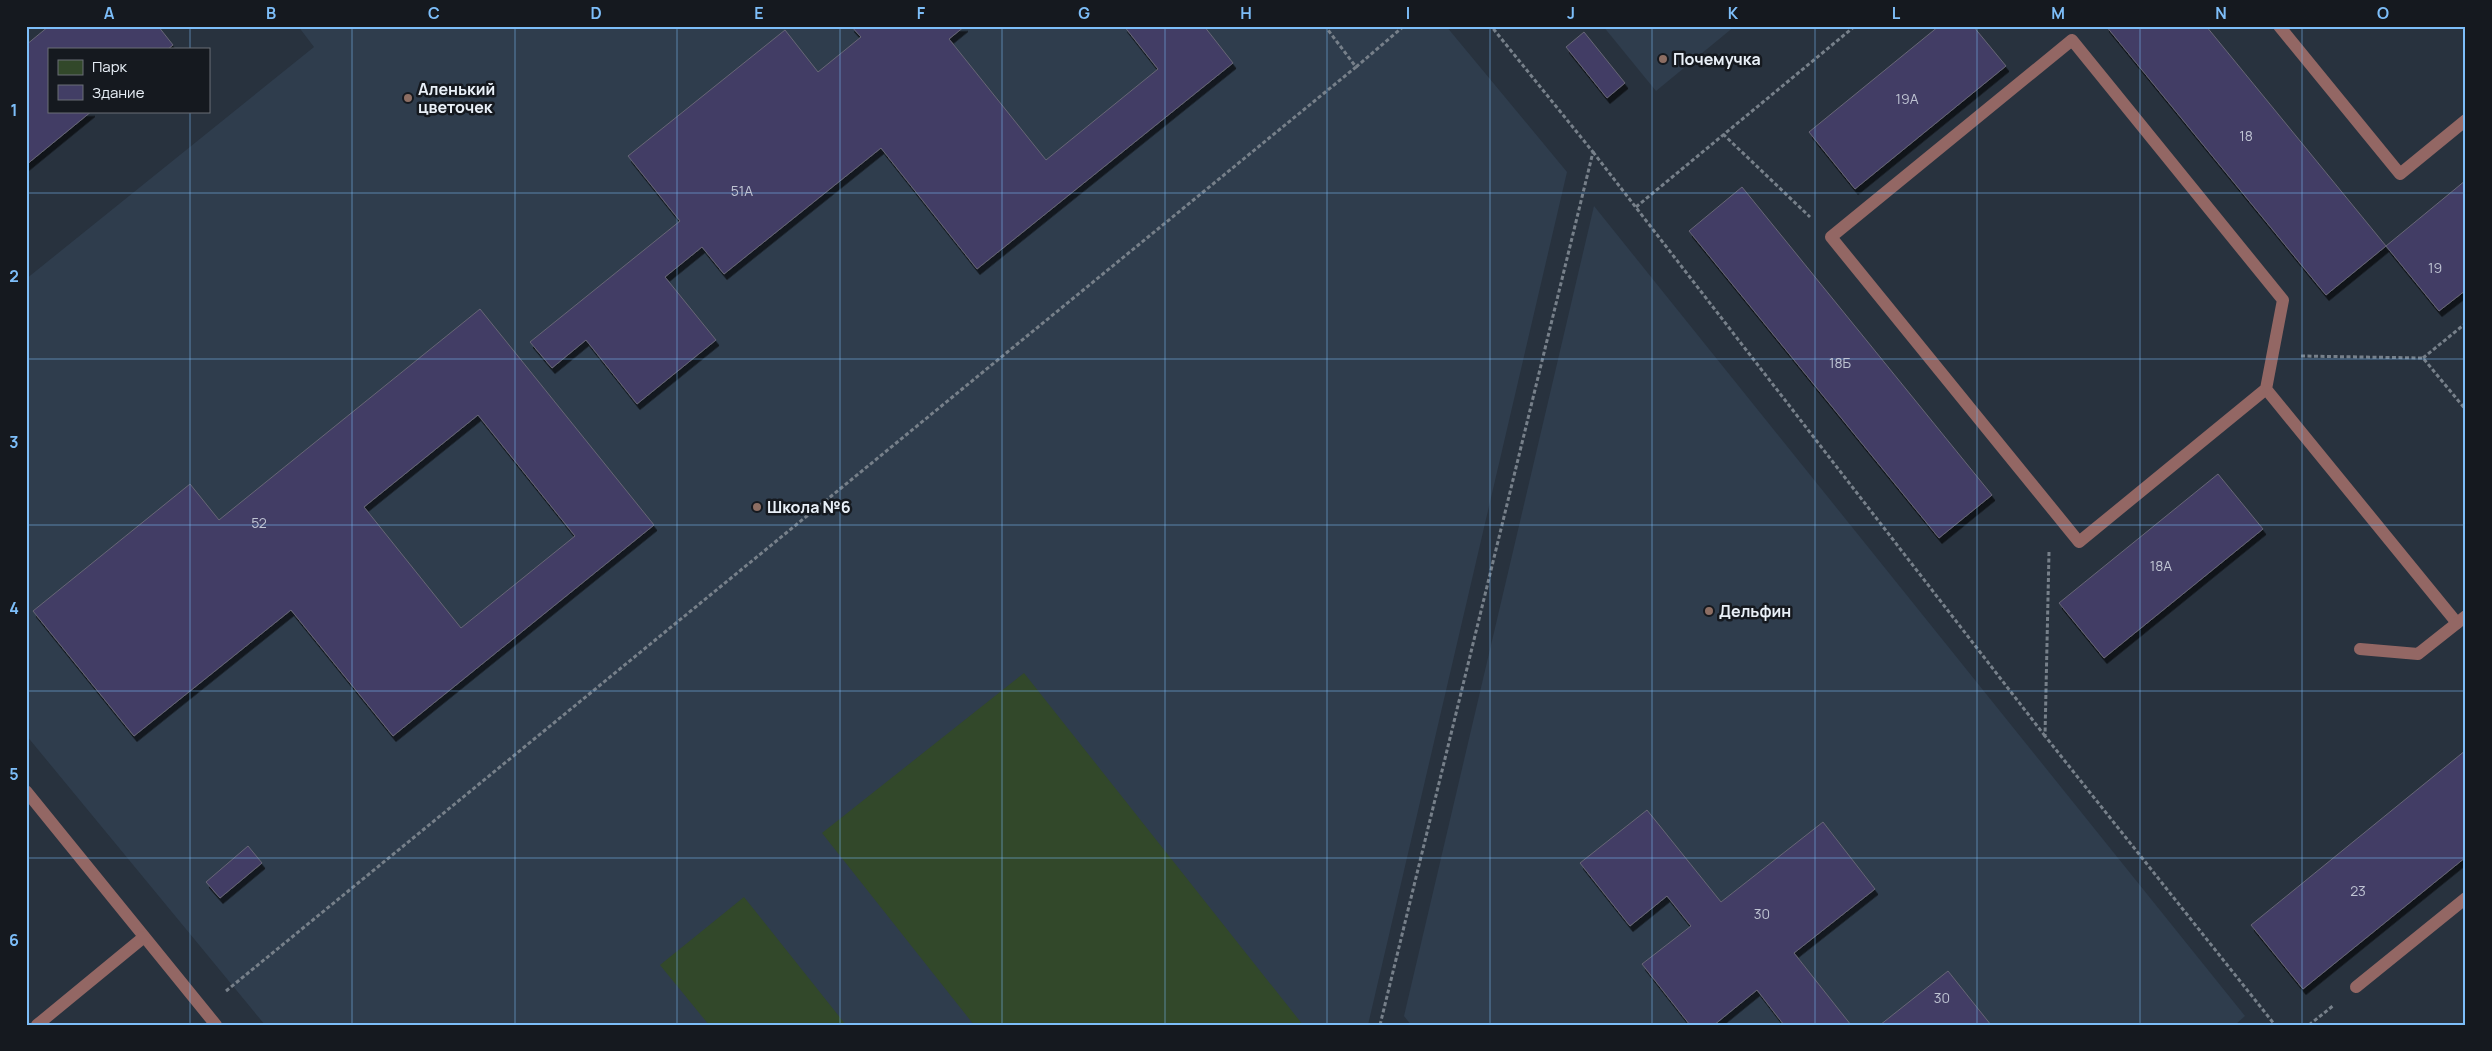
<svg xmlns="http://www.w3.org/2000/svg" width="2492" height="1051" viewBox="0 0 2492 1051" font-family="Manrope,sans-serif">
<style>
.built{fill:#2f3d4d}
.green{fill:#32482a}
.building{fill:#423e65;stroke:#676676;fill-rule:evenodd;filter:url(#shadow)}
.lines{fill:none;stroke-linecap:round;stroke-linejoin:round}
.path{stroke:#77808a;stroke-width:3;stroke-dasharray:4 2.5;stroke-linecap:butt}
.service{stroke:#936764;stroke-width:12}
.grid{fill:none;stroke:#7dbef9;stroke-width:1;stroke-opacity:0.55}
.education-dot{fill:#8d6e63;stroke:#15191f;stroke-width:2}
.labels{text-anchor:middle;stroke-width:5;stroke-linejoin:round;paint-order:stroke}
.number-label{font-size:14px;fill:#bfc4d3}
.poi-label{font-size:16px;font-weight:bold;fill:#e9f0f8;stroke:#15191f;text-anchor:start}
.neatline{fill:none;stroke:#7dbef9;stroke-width:2}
.grid-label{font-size:16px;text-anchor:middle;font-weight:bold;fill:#7dbef9}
</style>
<defs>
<filter id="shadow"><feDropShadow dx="3" dy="5.5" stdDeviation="0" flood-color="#0009"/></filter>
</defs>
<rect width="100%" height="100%" fill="#28323e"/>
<g class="built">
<polygon points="298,26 1446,26 1567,172 1368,1025 265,1025 26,735 26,279 314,47"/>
<polygon points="1603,26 1735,26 1656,91"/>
<polygon points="1594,206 2245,1016 2235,1025 1411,1025 1404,1016"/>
</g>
<g class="green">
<polygon points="1024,673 1303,1025 974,1025 822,833"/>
<polygon points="744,897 846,1025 709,1025 660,965"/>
</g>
<g class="building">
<polygon points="49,26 158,26 173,45 168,49 49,49 49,111 92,111 26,165 26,45"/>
<polygon points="851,26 965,26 949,39 1046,160 1158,69 1124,26 1204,26 1233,63 977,269 881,148 724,274 702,247 665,277 716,340 637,404 586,340 552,368 530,342 680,221 628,156 785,30 818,72 861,37"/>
<polygon points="1939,26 1973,26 2006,66 1855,189 1809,132"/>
<polygon points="2106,26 2206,26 2386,246 2326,295"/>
<polygon points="1584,32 1625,83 1607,98 1566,47"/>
<polygon points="2466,180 2466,290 2439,311 2386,246"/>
<polygon points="1742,187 1992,495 1939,538 1689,231"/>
<path d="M 480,309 L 654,525 L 393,736 L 291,610 L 134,736 L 33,611 L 190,484 L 219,520 ZM 478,415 L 575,536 L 461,628 L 364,507 Z"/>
<polygon points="2218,474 2263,529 2104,658 2059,603"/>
<polygon points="2466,750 2466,857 2303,989 2251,925"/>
<polygon points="1647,810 1721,902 1823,822 1875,889 1794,953 1851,1025 1784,1025 1757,990 1714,1025 1690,1025 1642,964 1691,926 1667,896 1630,926 1580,863"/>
<polygon points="248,846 262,863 220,898 206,882"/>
<polygon points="1948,971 1991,1025 1880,1025"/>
</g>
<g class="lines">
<g class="path">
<polyline points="1356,67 1404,26"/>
<polyline points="1723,134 1810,217"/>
<polyline points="1593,152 2045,736"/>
<polyline points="1636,207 1855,26"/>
<polyline points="2301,356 2423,358 2466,410"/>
<polyline points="2423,358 2466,323"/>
<polyline points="2049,552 2045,736 2275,1025"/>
<polyline points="226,991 1356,67 1325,26"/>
<polyline points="1380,1025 1593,152 1491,26"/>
<polyline points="2309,1025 2334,1005"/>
</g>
<g class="service">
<polyline points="2279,26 2400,174 2466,120"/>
<polyline points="2266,389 2079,542 1831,237 2072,40 2283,300 2266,389 2457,623"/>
<polyline points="2360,649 2418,654 2466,616"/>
<polyline points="26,791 216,1025"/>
<polyline points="2356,987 2466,898"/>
<polyline points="37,1025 144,937"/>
</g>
</g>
<path class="grid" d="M 190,26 L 190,49M 352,26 L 352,1025M 515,26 L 515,1025M 677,26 L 677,1025M 840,26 L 840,1025M 1002,26 L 1002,1025M 1165,26 L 1165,1025M 1327,26 L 1327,1025M 1490,26 L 1490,1025M 1652,26 L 1652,1025M 1815,26 L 1815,1025M 1977,26 L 1977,1025M 2140,26 L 2140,1025M 2302,26 L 2302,1025M 190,111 L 190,1025M 26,193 L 2466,193M 26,359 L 2466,359M 26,525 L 2466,525M 26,691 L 2466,691M 26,858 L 2466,858"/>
<g class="education-dot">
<circle cx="1663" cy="59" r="5"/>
<circle cx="408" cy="98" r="5"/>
<circle cx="757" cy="507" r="5"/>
<circle cx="1709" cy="611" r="5"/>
</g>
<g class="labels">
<g class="number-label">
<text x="1907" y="104">19А</text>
<text x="2246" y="141">18</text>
<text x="742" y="196">51А</text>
<text x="2435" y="273">19</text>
<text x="1840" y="368">18Б</text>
<text x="259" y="528">52</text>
<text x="2161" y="571">18А</text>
<text x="2358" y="896">23</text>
<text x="1762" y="919">30</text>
<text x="1942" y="1003">30</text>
</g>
<g class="poi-label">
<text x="1673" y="65">Почемучка</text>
<text x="418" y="95">Аленький<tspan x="418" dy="18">цветочек</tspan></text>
<text x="767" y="513">Школа №6</text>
<text x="1719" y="617">Дельфин</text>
</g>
</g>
<rect width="2492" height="1051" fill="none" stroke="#15191f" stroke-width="55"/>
<rect x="48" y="48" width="162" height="65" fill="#15191f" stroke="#6a6f76"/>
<rect x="58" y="60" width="25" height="15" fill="#32482a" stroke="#6a6f76"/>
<text x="92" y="72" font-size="15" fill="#e9f0f8">Парк</text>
<rect x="58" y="85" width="25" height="15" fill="#423e65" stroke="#6a6f76"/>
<text x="92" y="98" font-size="15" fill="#e9f0f8">Здание</text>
<rect x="28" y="28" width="2436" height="996" class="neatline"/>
<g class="grid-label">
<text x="109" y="19">A</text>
<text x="271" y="19">B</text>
<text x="434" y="19">C</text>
<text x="596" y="19">D</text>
<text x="759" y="19">E</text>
<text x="921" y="19">F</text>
<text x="1084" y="19">G</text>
<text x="1246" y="19">H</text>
<text x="1408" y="19">I</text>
<text x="1571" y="19">J</text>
<text x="1733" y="19">K</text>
<text x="1896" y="19">L</text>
<text x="2058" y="19">M</text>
<text x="2221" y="19">N</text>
<text x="2383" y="19">O</text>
<text x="14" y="116">1</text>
<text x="14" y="282">2</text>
<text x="14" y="448">3</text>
<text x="14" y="614">4</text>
<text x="14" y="780">5</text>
<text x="14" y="946">6</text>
</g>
</svg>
